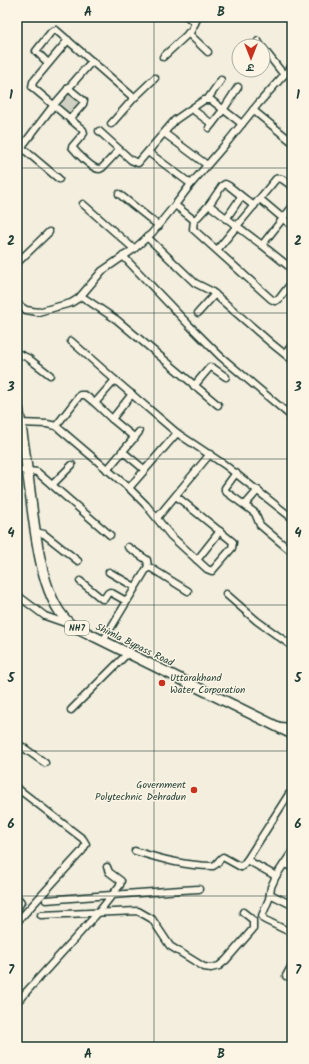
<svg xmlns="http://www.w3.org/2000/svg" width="309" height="1064" viewBox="0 0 309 1064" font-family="Kalam,'Playpen Sans Deva',sans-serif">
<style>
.green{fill:#d0d1c2;stroke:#78877b}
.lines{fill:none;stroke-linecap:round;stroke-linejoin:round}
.minor-casing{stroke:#1f3d34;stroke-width:9}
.highway-casing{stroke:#1f3d34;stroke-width:12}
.minor{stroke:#fcf5e5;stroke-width:6}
.highway{stroke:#fcf5e5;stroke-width:9}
.grid{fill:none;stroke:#1f3d34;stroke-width:1;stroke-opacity:0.55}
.poi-dot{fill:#c8321e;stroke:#fcf5e5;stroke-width:1.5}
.labels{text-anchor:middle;stroke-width:3;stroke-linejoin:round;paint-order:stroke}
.shield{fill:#fcf5e5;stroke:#617469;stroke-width:1}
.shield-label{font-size:9px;font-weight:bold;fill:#1f3d34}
.street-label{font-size:10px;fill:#1f3d34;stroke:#fcf5e5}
.poi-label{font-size:10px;fill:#1f3d34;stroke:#fcf5e5;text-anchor:start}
.neatline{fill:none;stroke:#1f3d34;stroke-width:1.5}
.grid-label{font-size:13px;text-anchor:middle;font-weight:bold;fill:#1f3d34}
</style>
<rect width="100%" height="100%" fill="#f3eede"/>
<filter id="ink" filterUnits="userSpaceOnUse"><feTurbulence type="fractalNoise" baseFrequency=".025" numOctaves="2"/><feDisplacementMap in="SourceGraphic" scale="8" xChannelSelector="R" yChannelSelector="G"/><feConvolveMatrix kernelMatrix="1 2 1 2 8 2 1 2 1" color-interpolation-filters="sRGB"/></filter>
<g filter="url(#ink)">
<polygon class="green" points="68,89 83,101 70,116 56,104"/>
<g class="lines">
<defs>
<g id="minor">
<polyline points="188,17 195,23"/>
<polyline points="188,33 208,52"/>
<path d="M 68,40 L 33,82 L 32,87 L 83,130 L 84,133 L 72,147 C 76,152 92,169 99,169 C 101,169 102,168 104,166 L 119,150"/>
<polyline points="258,41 261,46"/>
<polyline points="263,48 284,75"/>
<polyline points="163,57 191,31 198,17"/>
<polyline points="48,63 36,51 51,32 56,30 134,98 155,78"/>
<polyline points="68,88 84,101 83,104 70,119"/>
<polyline points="207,100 221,80"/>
<polyline points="192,109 212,124"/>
<polyline points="253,110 291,141"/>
<polyline points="111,124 134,98"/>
<polyline points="209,128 223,110 238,87"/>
<polyline points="99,131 131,160 138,163 175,120 204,100 211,100 242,124"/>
<polyline points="164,133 207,165"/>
<polyline points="21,147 59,179"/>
<polyline points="148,152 191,184"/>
<polyline points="17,153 53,106 92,61"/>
<polyline points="119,194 159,226"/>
<polyline points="260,199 292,226"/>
<polyline points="83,204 134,249"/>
<polyline points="175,205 194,220 193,229 271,299 275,301 279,299 292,282"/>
<polyline points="209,205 222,186 225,184 229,186 254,206"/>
<polyline points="292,207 262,245 292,269"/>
<polyline points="226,219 241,197"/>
<polyline points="194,221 209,205 262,245"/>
<polyline points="147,237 195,283 211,291 271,343 292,360"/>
<polyline points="217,250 276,179 278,178 282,179 292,186"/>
<polyline points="123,256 188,324 220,356 292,417"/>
<polyline points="17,263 49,232"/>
<polyline points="81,296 117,320 218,405"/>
<polyline points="17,304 26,310 38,312 71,303 79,298 102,271 134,249 152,233 175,205 191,184 229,140 258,104 292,66"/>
<polyline points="198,313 215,294"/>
<polyline points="71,341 115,380 177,433 225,465 292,518"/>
<polyline points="17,353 28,358 50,375"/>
<polyline points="285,354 292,345"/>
<polyline points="115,380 95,403 112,419 132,394"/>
<polyline points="194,386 210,367 213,368 226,377"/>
<polyline points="112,419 135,438"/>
<polyline points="20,423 47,424 56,426 129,488 146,505 171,536 207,569 212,571 232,548 233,542 176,496"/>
<polyline points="56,426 80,395 85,395 95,403"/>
<polyline points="122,451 145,470"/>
<path d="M 17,469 C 22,472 30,470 37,472 L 110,535"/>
<polyline points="107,470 139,432"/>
<polyline points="236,473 225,488 225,491 255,513 260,525 292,552"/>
<polyline points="52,485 72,465"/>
<polyline points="129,488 177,433"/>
<polyline points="245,505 258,490"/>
<polyline points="157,518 210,454"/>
<polyline points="36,532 44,534 78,561"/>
<polyline points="128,547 147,560 148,567"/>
<polyline points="197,560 220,531"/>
<polyline points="109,572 135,587"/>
<polyline points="80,581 102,599 104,599 108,593 110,592 126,601"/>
<polyline points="226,594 257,621 292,646"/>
<polyline points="17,595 45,616 71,625"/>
<polyline points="103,641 147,568 151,568 188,591"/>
<polyline points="71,710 128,653"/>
<polyline points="280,726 292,727"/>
<polyline points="17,743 45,763"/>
<polyline points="17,788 83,839 86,844 82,851 17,922"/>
<path d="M 135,851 C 161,859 185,866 213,866 C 218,864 219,859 223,857 L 241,867 L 247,860"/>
<polyline points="292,852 276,876 271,887 269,899 262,916 265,920 292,933"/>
<polyline points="285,863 292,868"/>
<polyline points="276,876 247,860 289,794 292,792"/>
<polyline points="270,894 292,905"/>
<polyline points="17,897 21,902 17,909"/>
<path d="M 46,900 C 97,896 148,892 199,889"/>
<polyline points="41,915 138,911 152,919 170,946 204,967 211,968 219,966 226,960 253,929 253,920 243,912"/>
<polyline points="286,976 292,965"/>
<polyline points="17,1002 98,913 120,885 121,881 109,872 107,867"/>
</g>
<path id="highway" d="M 17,400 C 21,426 25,451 28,476 C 34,516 38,602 73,626 L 292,734"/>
</defs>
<use href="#minor" class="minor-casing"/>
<use href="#highway" class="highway-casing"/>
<use href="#minor" class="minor"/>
<use href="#highway" class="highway"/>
</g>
</g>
<path class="grid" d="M 154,17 L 154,1047M 17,168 L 292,168M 17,313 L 292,313M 17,459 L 292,459M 17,605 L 292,605M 17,751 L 292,751M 17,896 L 292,896"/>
<g class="poi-dot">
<circle cx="162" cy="683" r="4"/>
<circle cx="194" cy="790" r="4"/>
</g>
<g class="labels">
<rect class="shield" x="65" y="621" width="24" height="14" rx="3"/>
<g class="shield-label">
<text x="77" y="631">NH7</text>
</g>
<g class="street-label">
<text transform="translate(135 644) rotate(26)" y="4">Shimla Bypass Road</text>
</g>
<g class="poi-label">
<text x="170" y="681">Uttarakhand<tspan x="170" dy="12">Water Corporation</tspan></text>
<text x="186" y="788" text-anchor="end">Government<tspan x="186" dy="12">Polytechnic Dehradun</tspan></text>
</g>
</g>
<rect width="309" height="1064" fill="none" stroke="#fcf5e5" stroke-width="44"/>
<g transform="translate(251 58) rotate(180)"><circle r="19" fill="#fcf5e5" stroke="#a4ab9e"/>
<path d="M0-3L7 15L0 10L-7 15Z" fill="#c8321e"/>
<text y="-6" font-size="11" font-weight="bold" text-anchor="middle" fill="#1f3d34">उ</text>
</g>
<rect x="22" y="22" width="265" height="1020" class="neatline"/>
<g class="grid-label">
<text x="88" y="16">A</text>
<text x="221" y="16">B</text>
<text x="11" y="99">1</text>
<text x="298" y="99">1</text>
<text x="11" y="245">2</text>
<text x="298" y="245">2</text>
<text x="11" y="391">3</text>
<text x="298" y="391">3</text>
<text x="11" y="537">4</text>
<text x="298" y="537">4</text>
<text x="11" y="682">5</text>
<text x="298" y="682">5</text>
<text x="11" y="828">6</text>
<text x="298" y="828">6</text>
<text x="11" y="974">7</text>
<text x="298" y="974">7</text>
<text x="88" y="1058">A</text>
<text x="221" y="1058">B</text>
</g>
</svg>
